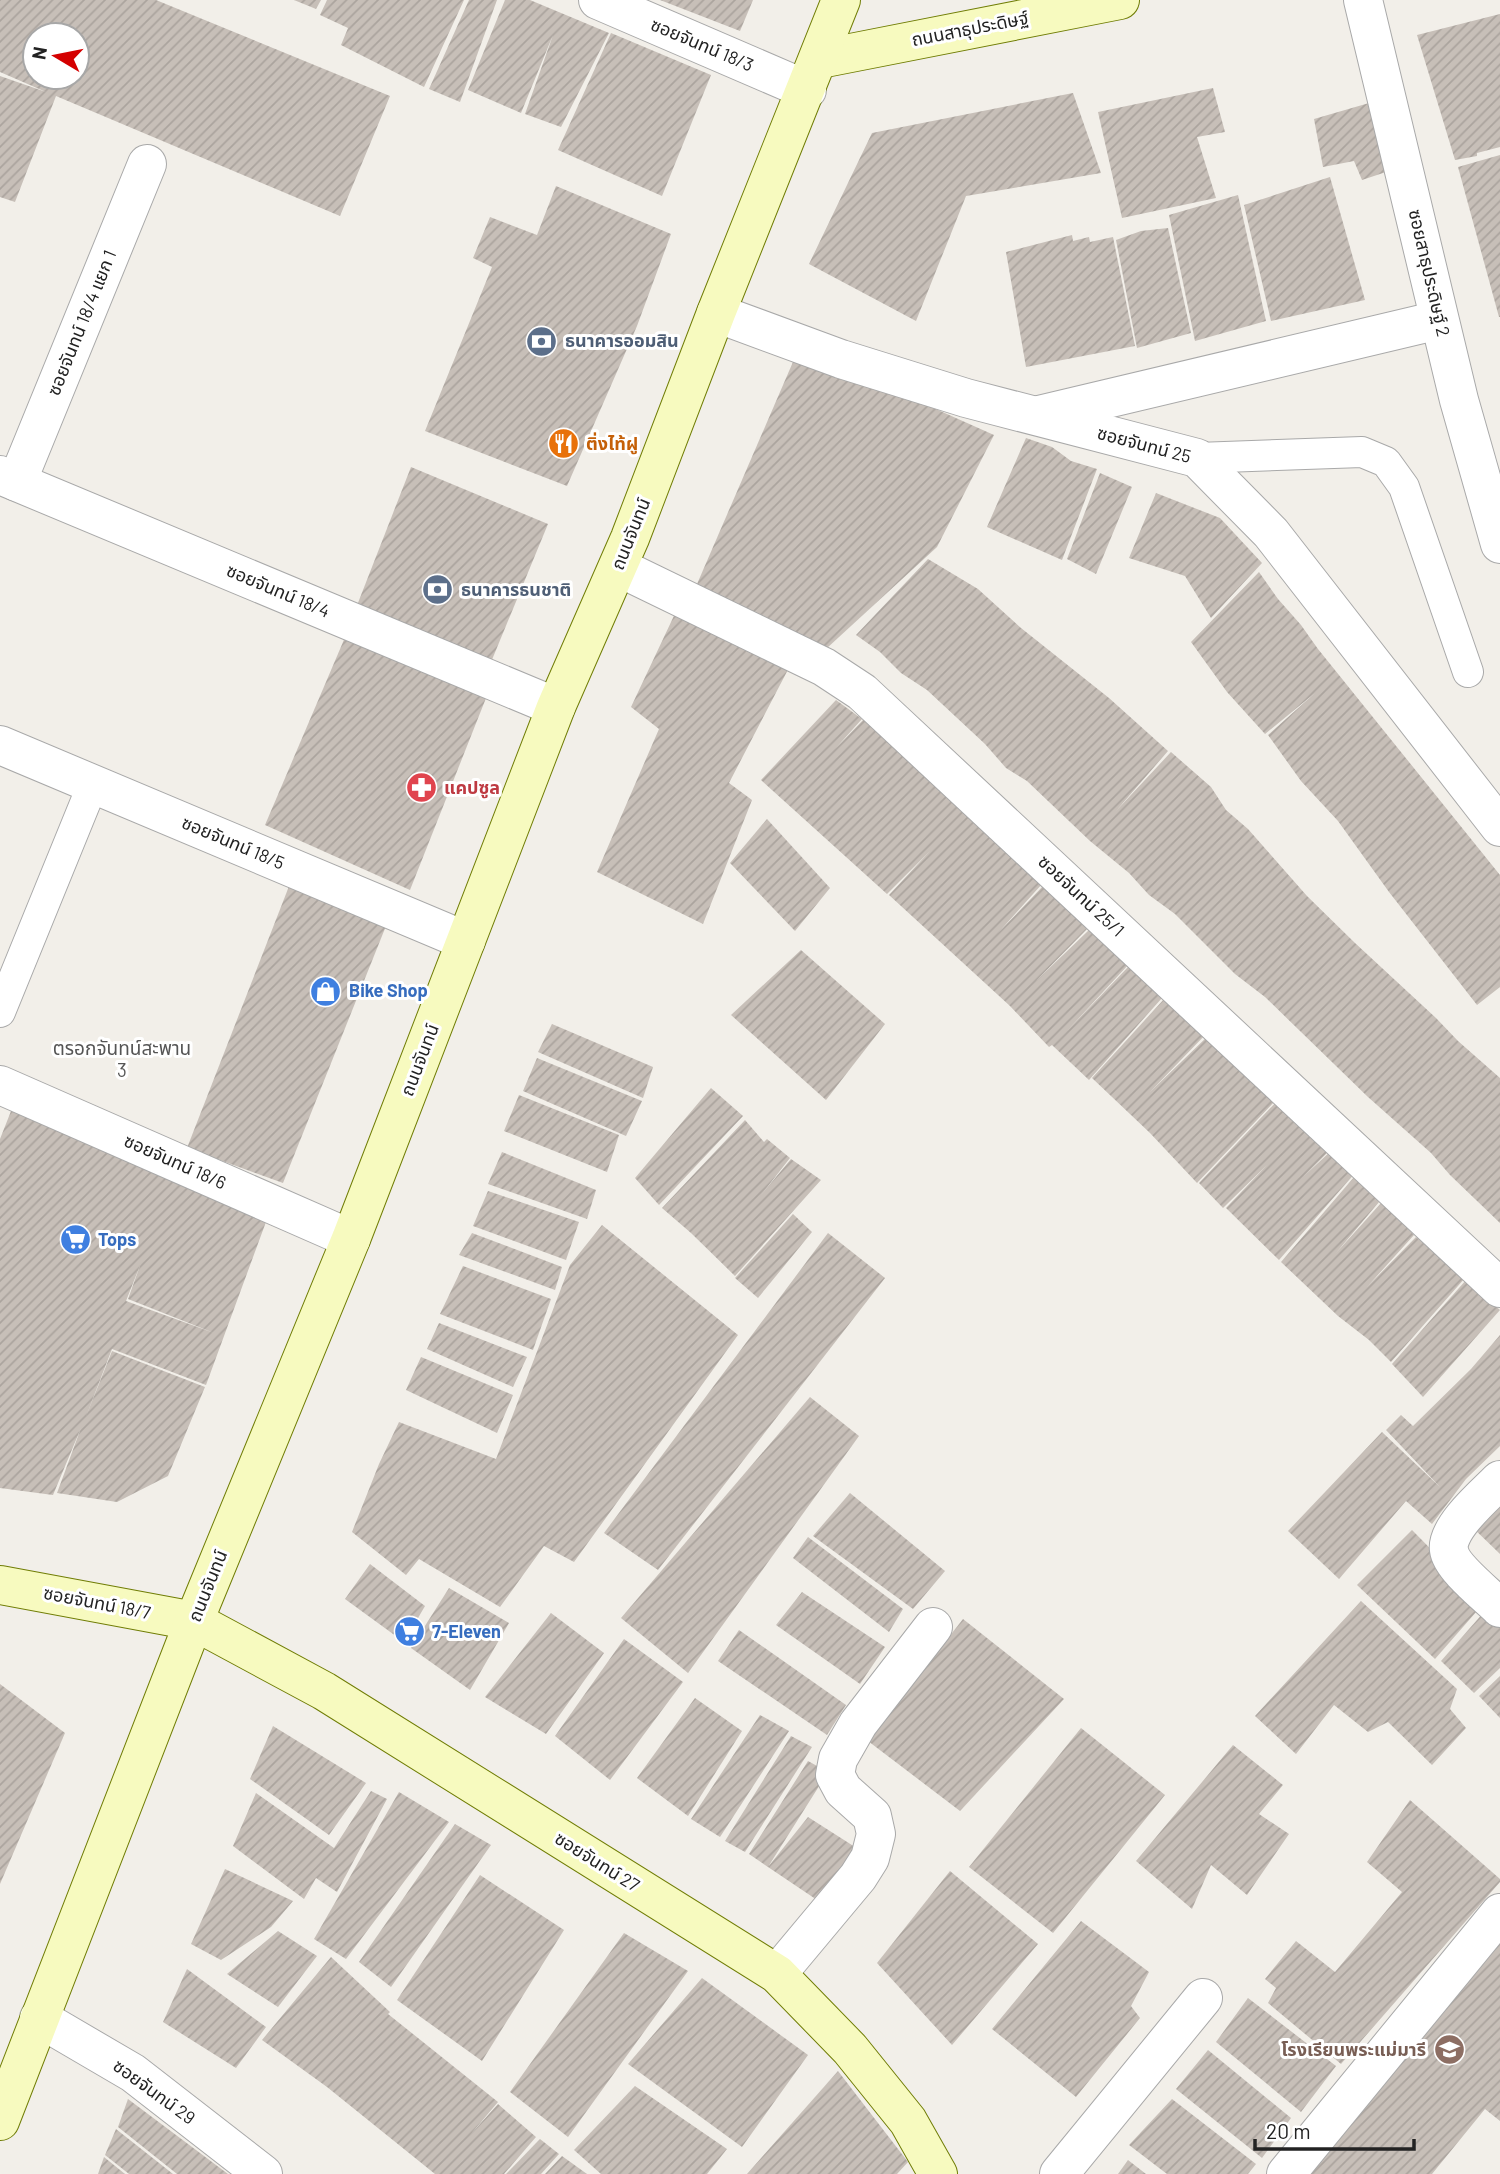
<svg xmlns="http://www.w3.org/2000/svg" width="1500" height="2174" viewBox="0 0 1500 2174" font-family="Barlow,'Noto Sans Thai',sans-serif">
<style>
.building{fill:url(#building-hatch);fill-rule:evenodd}
.lines{fill:none;stroke-linecap:round;stroke-linejoin:round}
.lane-casing{stroke:#a9a9a9;stroke-width:32}
.street-casing{stroke:#a9a9a9;stroke-width:40}
.secondary-casing{stroke:#707d05;stroke-width:40}
.lane{stroke:#fff;stroke-width:30}
.street{stroke:#fff;stroke-width:38}
.secondary{stroke:#f7fabf;stroke-width:38}
.labels{text-anchor:middle;stroke-width:6;stroke-linejoin:round;paint-order:stroke}
.street-label{font-size:18px;fill:#222;stroke:#fff}
.service-label{font-size:18px;font-weight:bold;fill:#4e5e75;stroke:#fff;text-anchor:start}
.food-label{font-size:18px;font-weight:bold;fill:#c56008;stroke:#fff;text-anchor:start}
.health-label{font-size:18px;font-weight:bold;fill:#be3a42;stroke:#fff;text-anchor:start}
.shop-label{font-size:18px;font-weight:bold;fill:#366cbe;stroke:#fff;text-anchor:start}
.education-label{font-size:18px;font-weight:bold;fill:#785e54;stroke:#fff;text-anchor:end}
.neighbourhood-label{font-size:19px;fill:#555;stroke:#fff}
</style>
<defs>
<pattern id="building-hatch" width="6" height="6" patternUnits="userSpaceOnUse" patternTransform="scale(1.75)"><rect width="6" height="6" fill="#c7bfb8"/><path d="M-1 1l2-2M0 6l6-6M5 7l2-2" fill="none" stroke="#aba49e"/></pattern>
</defs>
<rect width="100%" height="100%" fill="#f2efe9"/>
<g class="building">
<path d="M 0,0 L 156,0 L 390,96 L 340,216 L 56,96 L 15,202 L 0,197 L 0,76 L 46,92 L 0,72 ZM 35,35 L 77,35 L 77,77 L 35,77 Z"/>
<polygon points="294,0 321,0 316,9"/>
<polygon points="327,0 464,0 424,87 341,45 348,28 320,15"/>
<polygon points="469,0 497,0 460,102 429,89"/>
<polygon points="505,0 530,0 609,33 561,127 525,114 553,35 521,113 468,90"/>
<polygon points="660,0 753,0 740,31"/>
<polygon points="1500,14 1500,147 1477,153 1477,156 1455,160 1417,35"/>
<polygon points="611,33 711,75 662,196 558,150"/>
<polygon points="1213,88 1225,132 1197,137 1216,198 1122,218 1098,112"/>
<polygon points="1073,93 1101,173 966,196 916,321 809,264 872,133"/>
<polygon points="1376,101 1398,168 1362,180 1354,161 1323,167 1314,119"/>
<polygon points="1500,155 1500,317 1499,317 1458,167"/>
<polygon points="1330,177 1365,300 1271,321 1244,205"/>
<polygon points="556,186 671,234 637,326 567,486 425,431 492,267 473,258 490,217 537,235"/>
<polygon points="1238,195 1266,321 1195,341 1169,215"/>
<polygon points="1168,228 1191,333 1137,348 1116,240 1141,231"/>
<polygon points="1072,235 1073,241 1089,237 1090,242 1113,237 1135,346 1026,367 1006,252"/>
<polygon points="799,348 994,435 937,547 814,660 691,598"/>
<polygon points="1026,438 1052,447 1071,461 1097,469 1062,560 987,527"/>
<polygon points="411,467 548,524 489,667 356,608"/>
<polygon points="1100,473 1132,487 1096,574 1067,559"/>
<polygon points="1156,493 1220,518 1262,563 1211,618 1185,576 1129,558"/>
<polygon points="928,559 978,589 1021,628 1109,698 1168,751 1116,811 1171,752 1211,787 1226,810 1248,829 1307,896 1355,943 1436,1018 1458,1041 1500,1078 1500,1223 1450,1175 1431,1153 1368,1097 1265,997 1235,974 1175,914 1149,895 1129,873 1090,841 1027,781 1006,768 985,744 927,690 901,673 880,652 856,635"/>
<polygon points="1259,572 1278,599 1301,625 1318,649 1500,875 1500,987 1477,1005 1389,892 1338,821 1301,781 1268,735 1315,693 1265,734 1227,692 1191,642"/>
<polygon points="680,603 793,660 729,783 752,800 703,924 597,872 659,729 631,707"/>
<polygon points="349,628 490,688 410,890 265,825"/>
<polygon points="836,700 862,719 835,749 864,719 1042,884 998,933 1045,884 1087,929 1036,981 1089,930 1129,964 1066,1032 1128,967 1162,998 1089,1080 1052,1045 1049,1047 1010,1006 889,895 930,851 887,894 761,780"/>
<polygon points="767,819 830,888 795,931 730,863"/>
<polygon points="293,876 392,911 283,1183 187,1148"/>
<polygon points="801,950 885,1024 826,1100 731,1015"/>
<polygon points="1165,998 1208,1032 1150,1092 1210,1034 1277,1099 1197,1183 1150,1133 1092,1078"/>
<polygon points="552,1024 653,1067 643,1098 538,1052"/>
<polygon points="537,1058 642,1101 626,1136 523,1091"/>
<polygon points="711,1088 743,1116 659,1205 635,1178"/>
<polygon points="519,1095 619,1135 607,1172 504,1131"/>
<polygon points="1279,1099 1330,1150 1304,1176 1332,1150 1356,1172 1279,1260 1226,1208 1267,1165 1223,1208 1199,1183"/>
<path d="M 15,1101 L 270,1211 L 206,1385 L 112,1349 L 85,1419 L 112,1351 L 205,1387 L 168,1476 L 117,1502 L 57,1493 L 81,1428 L 53,1495 L 0,1488 L 0,1139 ZM 141,1263 L 128,1299 L 214,1333 L 126,1301 Z"/>
<polygon points="745,1120 764,1142 767,1139 790,1158 761,1195 791,1159 821,1180 735,1276 691,1233 662,1208"/>
<polygon points="502,1152 596,1190 587,1219 488,1184"/>
<polygon points="1355,1176 1379,1202 1336,1253 1382,1202 1414,1235 1367,1287 1416,1237 1465,1278 1391,1362 1369,1340 1338,1316 1281,1262"/>
<polygon points="488,1191 579,1222 566,1260 473,1226"/>
<polygon points="793,1214 812,1232 758,1298 735,1278"/>
<polygon points="602,1225 738,1335 574,1562 544,1546 500,1607 419,1559 406,1575 352,1532 379,1464 399,1422 496,1459 570,1265"/>
<polygon points="472,1233 562,1267 555,1290 459,1255"/>
<polygon points="828,1233 885,1278 658,1570 604,1533"/>
<polygon points="463,1266 551,1299 533,1350 440,1314"/>
<polygon points="1466,1280 1500,1310 1423,1397 1392,1364"/>
<polygon points="439,1323 527,1357 513,1387 427,1349"/>
<polygon points="1500,1335 1500,1446 1466,1479 1432,1524 1406,1501 1339,1579 1288,1531 1382,1432 1440,1487 1386,1430 1401,1415 1413,1426 1471,1369"/>
<polygon points="421,1357 513,1395 497,1433 406,1390"/>
<polygon points="810,1397 859,1436 688,1673 621,1618"/>
<polygon points="850,1493 945,1571 913,1609 813,1536"/>
<polygon points="1500,1504 1500,1554 1469,1524"/>
<polygon points="1412,1530 1484,1603 1435,1659 1357,1585"/>
<polygon points="808,1537 903,1609 889,1632 793,1558"/>
<polygon points="370,1564 425,1606 404,1642 345,1599"/>
<polygon points="449,1588 509,1623 470,1690 411,1648"/>
<polygon points="802,1592 885,1647 860,1684 776,1625"/>
<polygon points="1361,1601 1457,1689 1450,1709 1466,1728 1432,1765 1388,1722 1368,1732 1334,1705 1296,1754 1255,1716"/>
<polygon points="1484,1612 1500,1626 1500,1668 1474,1693 1441,1661"/>
<polygon points="551,1613 604,1653 546,1734 485,1697"/>
<polygon points="963,1619 1064,1699 960,1811 868,1741"/>
<polygon points="739,1630 846,1705 827,1735 718,1661"/>
<polygon points="624,1639 683,1682 610,1780 555,1736"/>
<polygon points="1500,1676 1500,1718 1479,1696"/>
<polygon points="0,1684 65,1733 0,1884"/>
<polygon points="695,1698 742,1731 688,1816 637,1778"/>
<polygon points="760,1715 789,1731 720,1837 691,1819"/>
<polygon points="273,1726 366,1783 329,1835 250,1779"/>
<polygon points="1081,1728 1165,1795 1053,1933 969,1867"/>
<polygon points="791,1736 812,1747 745,1852 725,1841"/>
<polygon points="1233,1745 1283,1785 1259,1814 1289,1834 1247,1895 1211,1865 1192,1909 1136,1861"/>
<polygon points="808,1761 828,1772 768,1867 808,1817 855,1847 820,1902 768,1867 749,1854"/>
<polygon points="371,1791 387,1799 337,1892 316,1878 304,1899 233,1846 256,1793 334,1848"/>
<polygon points="399,1792 449,1822 346,1959 314,1939"/>
<polygon points="1410,1800 1500,1879 1500,1882 1341,2064 1268,2003 1276,1988 1265,1979 1296,1941 1335,1972 1402,1892 1367,1862"/>
<polygon points="455,1824 491,1845 391,1987 359,1962"/>
<polygon points="225,1869 293,1901 271,1927 221,1960 191,1944"/>
<polygon points="950,1871 1038,1944 952,2045 877,1963"/>
<polygon points="480,1875 564,1930 482,2061 397,2000"/>
<polygon points="1081,1921 1149,1972 1131,2006 1140,2018 1076,2097 992,2029"/>
<polygon points="1500,1930 1500,2121 1485,2109 1432,2174 1301,2174"/>
<polygon points="278,1931 317,1956 278,2007 227,1974"/>
<polygon points="624,1933 688,1971 568,2137 510,2092"/>
<polygon points="331,1957 390,2012 388,2014 498,2102 470,2135 498,2104 536,2137 504,2174 435,2174 327,2087 262,2040"/>
<polygon points="187,1969 266,2027 236,2068 163,2022"/>
<polygon points="702,1978 808,2055 742,2147 628,2064"/>
<polygon points="1248,1998 1336,2066 1301,2112 1216,2042"/>
<polygon points="1208,2050 1291,2118 1262,2158 1176,2089"/>
<polygon points="838,2071 908,2162 897,2174 747,2174"/>
<polygon points="635,2086 727,2149 707,2174 601,2174 574,2150"/>
<polygon points="128,2099 228,2174 177,2174 118,2127"/>
<polygon points="1172,2099 1256,2164 1248,2174 1167,2174 1129,2145"/>
<polygon points="116,2129 173,2174 129,2174 105,2155"/>
<polygon points="540,2139 559,2154 541,2174 506,2174"/>
<polygon points="562,2156 587,2174 545,2174"/>
<polygon points="104,2157 125,2174 98,2174"/>
<polygon points="1128,2160 1146,2174 1118,2174"/>
</g>
<g class="lines">
<defs>
<g id="lane">
<polyline points="1197,458 1362,452 1386,462 1404,487 1468,672"/>
<polyline points="0,1012 93,784"/>
</g>
<g id="street">
<polyline points="598,0 807,90"/>
<polyline points="1363,0 1459,400 1500,544"/>
<polyline points="716,313 841,359 966,398 1197,458 1271,533 1500,827"/>
<polyline points="1039,415 1439,320"/>
<polyline points="0,475 556,707"/>
<polyline points="17,482 147,164"/>
<polyline points="618,567 824,667 862,692 1500,1288"/>
<polyline points="0,745 466,941"/>
<polyline points="0,1085 351,1239"/>
<path d="M 1500,1480 C 1486,1494 1445,1529 1449,1550 C 1451,1567 1487,1595 1500,1608"/>
<polyline points="777,1974 858,1877 870,1858 876,1834 872,1816 843,1790 835,1775 838,1759 858,1724 933,1627"/>
<polyline points="39,2018 133,2073 263,2174"/>
<polyline points="1059,2174 1203,1998"/>
<polyline points="1286,2174 1500,1913"/>
</g>
<g id="secondary">
<polyline points="820,59 1120,0"/>
<polyline points="0,1585 194,1621 324,1691 777,1974 850,2049 908,2121 938,2174"/>
<polyline points="0,2121 194,1621 351,1239 556,707 630,538 716,313 841,0"/>
</g>
</defs>
<use href="#lane" class="lane-casing"/>
<use href="#street" class="street-casing"/>
<use href="#secondary" class="secondary-casing"/>
<use href="#lane" class="lane"/>
<use href="#street" class="street"/>
<use href="#secondary" class="secondary"/>
</g>
<defs>
<symbol id="bank-disc" viewBox="-11 -11 22 22"><circle r="9.5" fill="#5c6f8a" stroke="#fff"/><path d="M-6-4H6V4H-6ZM0-2.3a2.3 2.3 0 1 0 0 4.6a2.3 2.3 0 1 0 0-4.6Z" fill="#fff"/></symbol>
<symbol id="restaurant-disc" viewBox="-11 -11 22 22"><circle r="9.5" fill="#e8710a" stroke="#fff"/><path d="M-5-6h1v4h1v-4h1v4h1v-4h1v5L-1.5 .5V6h-2V.5L-5-1ZM5-6V6H3V1.5H1.5Q1.5-4 5-6Z" fill="#fff"/></symbol>
<symbol id="pharmacy-disc" viewBox="-11 -11 22 22"><circle r="9.5" fill="#e0444e" stroke="#fff"/><path d="M-2-6h4v4h4v4h-4v4h-4v-4h-4v-4h4Z" fill="#fff"/></symbol>
<symbol id="shop-disc" viewBox="-11 -11 22 22"><circle r="9.5" fill="#3f7fe0" stroke="#fff"/><path d="M-5-2.5h2.3a2.7 3.5 0 0 1 5.4 0H5L5.5 6h-11ZM-1.5-2.5h3a1.5 2.3 0 0 0-3 0Z" fill="#fff"/></symbol>
<symbol id="supermarket-disc" viewBox="-11 -11 22 22"><circle r="9.5" fill="#3f7fe0" stroke="#fff"/><path d="M-6-5.5h2.5l.6 2H6L4.5 2H-2.5L-4.4-4H-6ZM-1.5 3.2a1.3 1.3 0 1 0 .1 0ZM3 3.2a1.3 1.3 0 1 0 .1 0Z" fill="#fff"/></symbol>
<symbol id="school-disc" viewBox="-11 -11 22 22"><circle r="9.5" fill="#8d6e63" stroke="#fff"/><path d="M0-5L7-2L0 1L-7-2ZM-4 1L0 2.5L4 1V4Q0 6-4 4Z" fill="#fff"/></symbol>
</defs>
<g fill-rule="evenodd">
<use href="#bank-disc" x="524" y="324" width="35" height="35"/>
<use href="#restaurant-disc" x="546" y="426" width="35" height="35"/>
<use href="#bank-disc" x="420" y="572" width="35" height="35"/>
<use href="#pharmacy-disc" x="404" y="770" width="35" height="35"/>
<use href="#shop-disc" x="308" y="974" width="35" height="35"/>
<use href="#supermarket-disc" x="58" y="1222" width="35" height="35"/>
<use href="#supermarket-disc" x="392" y="1614" width="35" height="35"/>
<use href="#school-disc" x="1432" y="2032" width="35" height="35"/>
</g>
<g class="labels">
<g class="street-label">
<text transform="translate(970 29) rotate(-11)" y="6">ถนนสาธุประดิษฐ์</text>
<text transform="translate(702 45) rotate(23)" y="6">ซอยจันทน์ 18/3</text>
<text transform="translate(1429 273) rotate(77)" y="6">ซอยสาธุประดิษฐ์ 2</text>
<text transform="translate(82 323) rotate(-68)" y="6">ซอยจันทน์ 18/4 แยก 1</text>
<text transform="translate(1144 445) rotate(15)" y="6">ซอยจันทน์ 25</text>
<text transform="translate(631 534) rotate(-68)" y="6">ถนนจันทน์</text>
<text transform="translate(278 591) rotate(23)" y="6">ซอยจันทน์ 18/4</text>
<text transform="translate(233 843) rotate(23)" y="6">ซอยจันทน์ 18/5</text>
<text transform="translate(1081 896) rotate(43)" y="6">ซอยจันทน์ 25/1</text>
<text transform="translate(420 1060) rotate(-69)" y="6">ถนนจันทน์</text>
<text transform="translate(175 1162) rotate(24)" y="6">ซอยจันทน์ 18/6</text>
<text transform="translate(208 1586) rotate(-68)" y="6">ถนนจันทน์</text>
<text transform="translate(97 1603) rotate(11)" y="6">ซอยจันทน์ 18/7</text>
<text transform="translate(597 1862) rotate(32)" y="6">ซอยจันทน์ 27</text>
<text transform="translate(154 2092) rotate(36)" y="6">ซอยจันทน์ 29</text>
</g>
<g class="service-label">
<text x="565" y="347">ธนาคารออมสิน</text>
<text x="461" y="596">ธนาคารธนชาติ</text>
</g>
<g class="food-label">
<text x="586" y="450">ติ่งไท้ฝู</text>
</g>
<g class="health-label">
<text x="444" y="794">แคปซูล</text>
</g>
<g class="shop-label">
<text x="349" y="997">Bike Shop</text>
<text x="98" y="1246">Tops</text>
<text x="432" y="1638">7-Eleven</text>
</g>
<g class="education-label">
<text x="1426" y="2056">โรงเรียนพระแม่มารี</text>
</g>
<g class="neighbourhood-label">
<text x="122" y="1055">ตรอกจันทน์สะพาน<tspan x="122" dy="22">3</tspan></text>
</g>
</g>
<g transform="translate(56 56) rotate(280)"><circle r="33" fill="#ffffff" stroke="#a7a7a7" stroke-width="2"/>
<path d="M0-5L12 26L0 18L-12 26Z" fill="#d40000"/>
<text y="-10" font-size="19" font-weight="bold" text-anchor="middle" fill="#222222">N</text>
</g>
<path d="M1255 2139v10h159v-10" fill="none" stroke="#222222" stroke-width="3.5"/>
<text x="1266" y="2139" font-size="21" fill="#222222" stroke="#ffffff" stroke-width="5" paint-order="stroke">20 m</text>
</svg>
